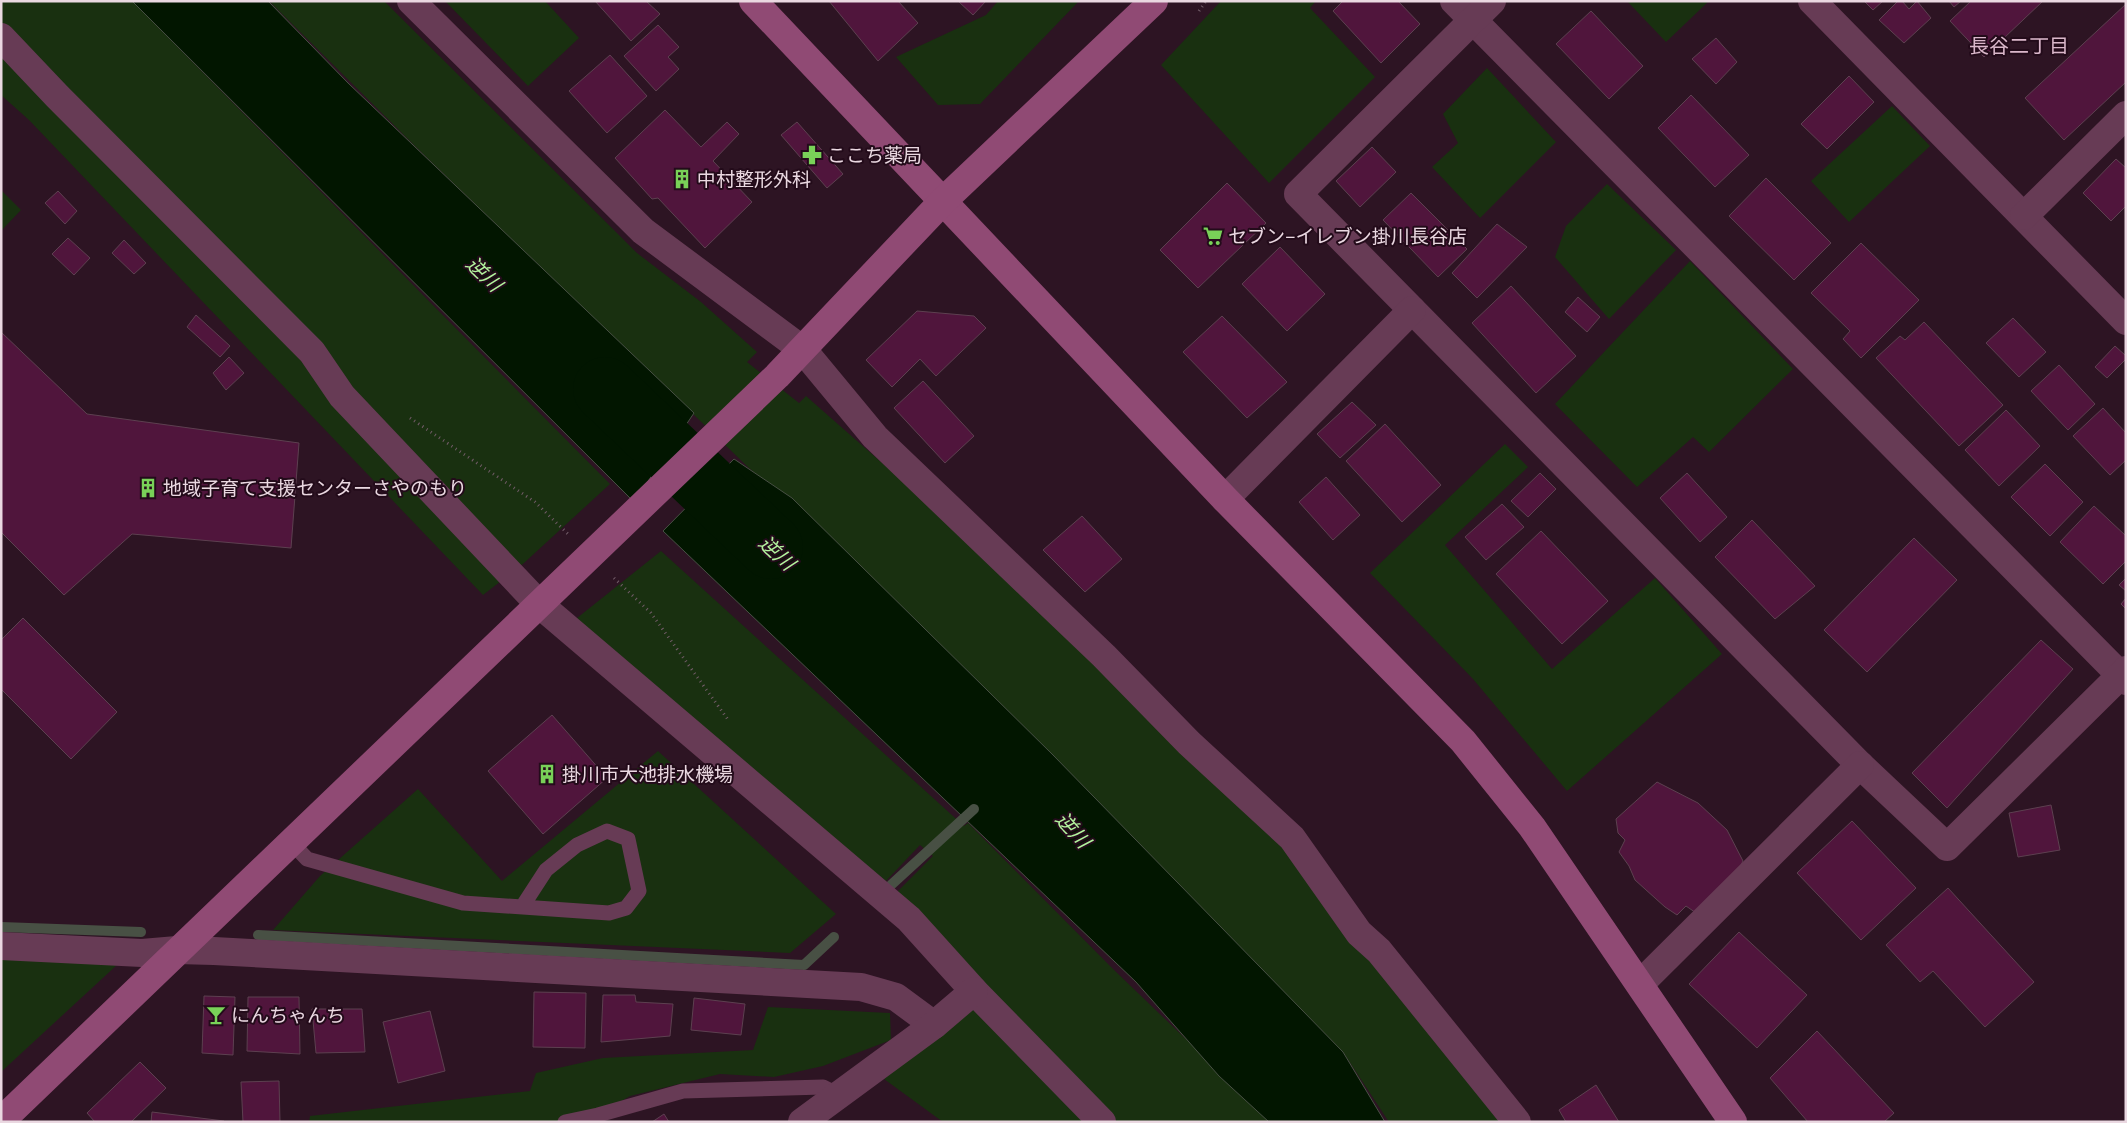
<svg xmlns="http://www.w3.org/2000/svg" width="2127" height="1123" viewBox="0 0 2127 1123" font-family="Commissioner,'Noto Sans JP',sans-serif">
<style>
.green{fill:#193010}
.water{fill:#021600;stroke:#485044}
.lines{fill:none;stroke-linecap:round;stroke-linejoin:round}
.stream{stroke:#485044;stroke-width:10}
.river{stroke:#021600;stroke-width:64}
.building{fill:#50153c;stroke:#5d4050}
.path{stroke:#725c68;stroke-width:3;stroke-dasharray:1 4;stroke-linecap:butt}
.lane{stroke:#673b55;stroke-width:15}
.street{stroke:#673b55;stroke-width:28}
.secondary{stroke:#904a74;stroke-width:28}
.labels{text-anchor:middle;stroke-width:4;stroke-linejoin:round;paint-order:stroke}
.poi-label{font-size:19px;fill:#ead8e1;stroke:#230b1a;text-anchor:start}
.neighbourhood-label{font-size:20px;fill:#dab7ca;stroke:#230b1a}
.water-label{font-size:20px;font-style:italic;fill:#b3f39e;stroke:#230b1a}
</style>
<rect width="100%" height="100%" fill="#2d1423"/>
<g class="green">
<polygon points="1,1 132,1 610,484 524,563 483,595 29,120 1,95"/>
<polygon points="269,1 384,1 637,253 701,302 757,352 747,362 799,403 806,396 1131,682 1292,838 1502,1122 1389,1122 1343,1052 833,539 749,468 417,148"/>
<polygon points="445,1 545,1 579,38 528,86"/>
<polygon points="998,1 1079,1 980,104 938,105 896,57 986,15"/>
<polygon points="1221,1 1316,1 1310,8 1375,77 1269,183 1161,65"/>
<polygon points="1627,1 1709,1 1666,42"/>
<polygon points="1487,68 1556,142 1480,218 1432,167 1458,143 1443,114"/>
<polygon points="1892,106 1930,146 1849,222 1811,181"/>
<polygon points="1607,184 1676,250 1609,319 1555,257 1566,226"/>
<polygon points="1,190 21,210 1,231"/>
<polygon points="1690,261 1793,369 1709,452 1693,437 1637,487 1555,404"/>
<polygon points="1505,444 1528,467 1445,545 1552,669 1655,578 1722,654 1567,791 1473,679 1370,573"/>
<polygon points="661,551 964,826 968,823 1112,968 1272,1122 1112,1122 896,893 933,856 920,845 886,881 562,630"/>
<polygon points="658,751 836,914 790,953 273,930 320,876 418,789 502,881"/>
<polygon points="1,958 118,964 1,1072"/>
<polygon points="977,1002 1088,1122 943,1122 884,1079"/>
<polygon points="768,1007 890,1013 891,1040 823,1066 774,1077 720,1074 630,1096 598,1115 570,1122 309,1122 310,1116 530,1091 536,1073 603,1058 753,1050"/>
</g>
<g class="water">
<polygon points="132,1 268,1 348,83 694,413 634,502"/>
<polygon points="734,459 792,498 1053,755 1343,1052 1385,1122 1269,1122 1219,1076 1136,982 663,531"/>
</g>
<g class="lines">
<g class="stream">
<polyline points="891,885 974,809"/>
<polyline points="1,927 141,932"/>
<polyline points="258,935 804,965 834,937"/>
</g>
<polyline class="river" points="605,389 771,547"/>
</g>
<g class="building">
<polygon points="595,1 646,1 660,14 631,41"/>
<polygon points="829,1 898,1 918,23 878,61"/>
<polygon points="958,1 986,1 973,15"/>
<polygon points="1343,1 1398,1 1420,24 1381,63 1333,11"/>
<polygon points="1864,1 1883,1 1873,10"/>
<polygon points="1898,1 1902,1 1909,9 1917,1 1931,18 1904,43 1879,20"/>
<polygon points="1949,1 1961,1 1954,7"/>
<polygon points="1971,1 2043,1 1984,57 1950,21"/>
<polygon points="2126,4 2126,82 2064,140 2025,98"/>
<polygon points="1591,11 1643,66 1609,99 1556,44"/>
<polygon points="658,25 679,47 668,57 679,69 656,91 624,56"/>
<polygon points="1716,38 1737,62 1716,84 1692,59"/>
<polygon points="610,55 647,96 607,133 569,91"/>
<polygon points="1849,76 1874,102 1827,149 1801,124"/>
<polygon points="1691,95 1749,155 1715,187 1658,128"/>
<polygon points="665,110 701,147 727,122 739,134 713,161 752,202 705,248 658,198 652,199 615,158"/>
<polygon points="797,122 843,174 827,188 781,135"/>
<polygon points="1372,147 1396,172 1360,207 1336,181"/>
<polygon points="2116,159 2126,168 2126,206 2111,221 2083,193"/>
<polygon points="1766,178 1831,243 1794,280 1729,216"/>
<polygon points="1227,183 1266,223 1198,288 1160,250"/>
<polygon points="58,191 77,211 65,224 45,203"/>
<polygon points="1411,193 1467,249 1438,277 1383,220"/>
<polygon points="1497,224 1527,247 1477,298 1452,273"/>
<polygon points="68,238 90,258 74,275 52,254"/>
<polygon points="124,240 146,263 134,274 112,253"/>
<polygon points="1861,243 1919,300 1861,358 1843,339 1850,331 1811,293"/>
<polygon points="1280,247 1325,294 1287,331 1242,284"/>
<polygon points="1511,286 1576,356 1536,393 1472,323"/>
<polygon points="1578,297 1600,317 1587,332 1565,312"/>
<polygon points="917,311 974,316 986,328 936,376 920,359 892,387 866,360"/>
<polygon points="196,315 230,346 220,357 187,327"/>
<polygon points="1222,316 1287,382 1247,418 1183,352"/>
<polygon points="2013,318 2046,352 2019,377 1986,343"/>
<polygon points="1924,322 2003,405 1959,446 1876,358 1900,336 1905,340"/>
<polygon points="1,332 87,414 299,443 291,548 132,534 64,595 1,532"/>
<polygon points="2115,346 2126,356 2126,359 2107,378 2095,367"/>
<polygon points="229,357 244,373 226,390 213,373"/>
<polygon points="2059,365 2095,404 2068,430 2031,391"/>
<polygon points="923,381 974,436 945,463 894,408"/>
<polygon points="1352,402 1376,425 1340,458 1317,434"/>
<polygon points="2103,408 2126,433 2126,460 2110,475 2073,436"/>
<polygon points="2006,410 2040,446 1999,486 1965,450"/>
<polygon points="1385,424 1441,485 1402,522 1346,461"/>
<polygon points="2045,464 2083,502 2050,536 2011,497"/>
<polygon points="1540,473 1556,489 1528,517 1511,501"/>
<polygon points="1687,473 1727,517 1700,542 1660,498"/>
<polygon points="1326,477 1360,515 1333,540 1299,502"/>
<polygon points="1502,504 1524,527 1486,560 1465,537"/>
<polygon points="2094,506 2126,536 2126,561 2103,584 2060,542"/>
<polygon points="1082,516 1122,559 1085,592 1043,550"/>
<polygon points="1752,520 1815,586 1775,619 1715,557"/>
<polygon points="1541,531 1608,601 1562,644 1496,574"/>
<polygon points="1914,538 1957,580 1867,672 1824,630"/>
<polygon points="2126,578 2126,591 2119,585"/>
<polygon points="2126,598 2126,609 2121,604"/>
<polygon points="23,618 117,712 71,759 1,689 1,640"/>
<polygon points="2041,640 2073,669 1947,808 1912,773"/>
<polygon points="552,715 607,778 543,834 488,771"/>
<polygon points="1657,782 1698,803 1727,830 1743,861 1740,867 1702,917 1686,906 1677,915 1665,907 1635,880 1629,866 1619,852 1625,840 1618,833 1616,819"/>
<polygon points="2051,805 2060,850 2018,857 2009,813"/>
<polygon points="1852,821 1916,888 1861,940 1797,873"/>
<polygon points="1948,888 2034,982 1985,1027 1933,971 1920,982 1886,945"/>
<polygon points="1739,932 1807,995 1757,1048 1689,984"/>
<polygon points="534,992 586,993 585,1048 533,1047"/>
<polygon points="603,995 635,995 636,1002 673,1004 670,1036 601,1042"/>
<polygon points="204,996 235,997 233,1055 202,1053"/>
<polygon points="248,997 299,997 300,1054 247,1051"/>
<polygon points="694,998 745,1004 741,1035 691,1030"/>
<polygon points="312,1009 362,1009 365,1052 316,1053"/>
<polygon points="430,1011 445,1071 398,1083 383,1022"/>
<polygon points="1817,1031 1894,1113 1884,1122 1808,1122 1770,1078"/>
<polygon points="140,1062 166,1088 131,1122 95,1122 87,1113"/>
<polygon points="279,1081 280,1122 243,1122 241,1082"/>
<polygon points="1596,1085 1619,1122 1566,1122 1559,1110"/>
<polygon points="152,1112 224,1121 224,1122 151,1122"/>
<polygon points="664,1114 669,1122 652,1122"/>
</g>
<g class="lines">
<g class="path">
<polyline points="1199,11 1206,1"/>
<polyline points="410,418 535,502 568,534"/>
<polyline points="614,578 651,613 729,721"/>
</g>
<g class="lane">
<polyline points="291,842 307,859 463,903 609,913 626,908 639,891 628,839 607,831 577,845 546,870 522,907"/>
<polyline points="565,1122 598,1115 683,1091 823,1087 839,1095"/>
</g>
<g class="street">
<polyline points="411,1 643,231 803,350 875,437 1104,656 1189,743 1292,838 1359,933 1379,951 1517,1122"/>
<polyline points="1454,1 2126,681"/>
<polyline points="1492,1 1298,194 1860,765 1947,847 2126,670"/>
<polyline points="1812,1 2126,321"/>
<polyline points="1,37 57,96 312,352 342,396 539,604 909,919 974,991 1102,1122"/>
<polyline points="2024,216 2126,115"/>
<polyline points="1225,499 1412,310"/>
<polyline points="1,946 142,953 177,950 214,951 861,987 896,997 934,1025"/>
<polyline points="1640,984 1860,765"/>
<polyline points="802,1122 934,1025 974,991"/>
</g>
<g class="secondary">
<polyline points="753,1 1225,499 1463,741 1532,827 1733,1122"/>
<polyline points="1,1121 777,376 943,201 1154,1"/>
</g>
</g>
<defs>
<symbol id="pharmacy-bare" viewBox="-9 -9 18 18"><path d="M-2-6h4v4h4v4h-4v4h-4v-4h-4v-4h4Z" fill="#79d158" stroke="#230b1a" stroke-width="2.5" paint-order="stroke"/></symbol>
<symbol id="building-bare" viewBox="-9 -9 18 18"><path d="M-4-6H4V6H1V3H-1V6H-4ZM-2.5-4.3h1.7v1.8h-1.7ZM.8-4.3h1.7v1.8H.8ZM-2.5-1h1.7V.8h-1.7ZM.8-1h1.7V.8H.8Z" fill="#79d158" stroke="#230b1a" stroke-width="2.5" paint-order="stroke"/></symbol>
<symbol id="supermarket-bare" viewBox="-9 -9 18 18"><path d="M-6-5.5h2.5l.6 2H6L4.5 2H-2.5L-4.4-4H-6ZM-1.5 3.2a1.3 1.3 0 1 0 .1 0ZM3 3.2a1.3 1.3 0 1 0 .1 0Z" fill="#79d158" stroke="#230b1a" stroke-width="2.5" paint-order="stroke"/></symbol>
<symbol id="bar-bare" viewBox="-9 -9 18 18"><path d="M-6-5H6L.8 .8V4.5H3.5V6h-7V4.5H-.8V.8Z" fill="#79d158" stroke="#230b1a" stroke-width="2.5" paint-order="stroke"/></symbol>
</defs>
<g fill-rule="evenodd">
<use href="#pharmacy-bare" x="798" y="141" width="28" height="28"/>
<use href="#building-bare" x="668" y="165" width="28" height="28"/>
<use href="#supermarket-bare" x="1199" y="222" width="28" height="28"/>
<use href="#building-bare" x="134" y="474" width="28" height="28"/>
<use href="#building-bare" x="533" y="760" width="28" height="28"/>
<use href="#bar-bare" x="202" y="1001" width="28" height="28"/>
</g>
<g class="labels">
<g class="poi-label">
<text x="827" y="162">ここち薬局</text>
<text x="697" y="186">中村整形外科</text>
<text x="1228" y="243">セブン−イレブン掛川長谷店</text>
<text x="163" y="495">地域子育て支援センターさやのもり</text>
<text x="562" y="781">掛川市大池排水機場</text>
<text x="231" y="1022">にんちゃんち</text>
</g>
<g class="neighbourhood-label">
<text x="2019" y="53">長谷二丁目</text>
</g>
<g class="water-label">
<text transform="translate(484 274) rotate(44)" y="7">逆川</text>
<text transform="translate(777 553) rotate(43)" y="7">逆川</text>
<text transform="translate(1073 830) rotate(48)" y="7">逆川</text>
</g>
</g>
<rect width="2127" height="1123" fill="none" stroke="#ead8e1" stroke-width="5"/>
</svg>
